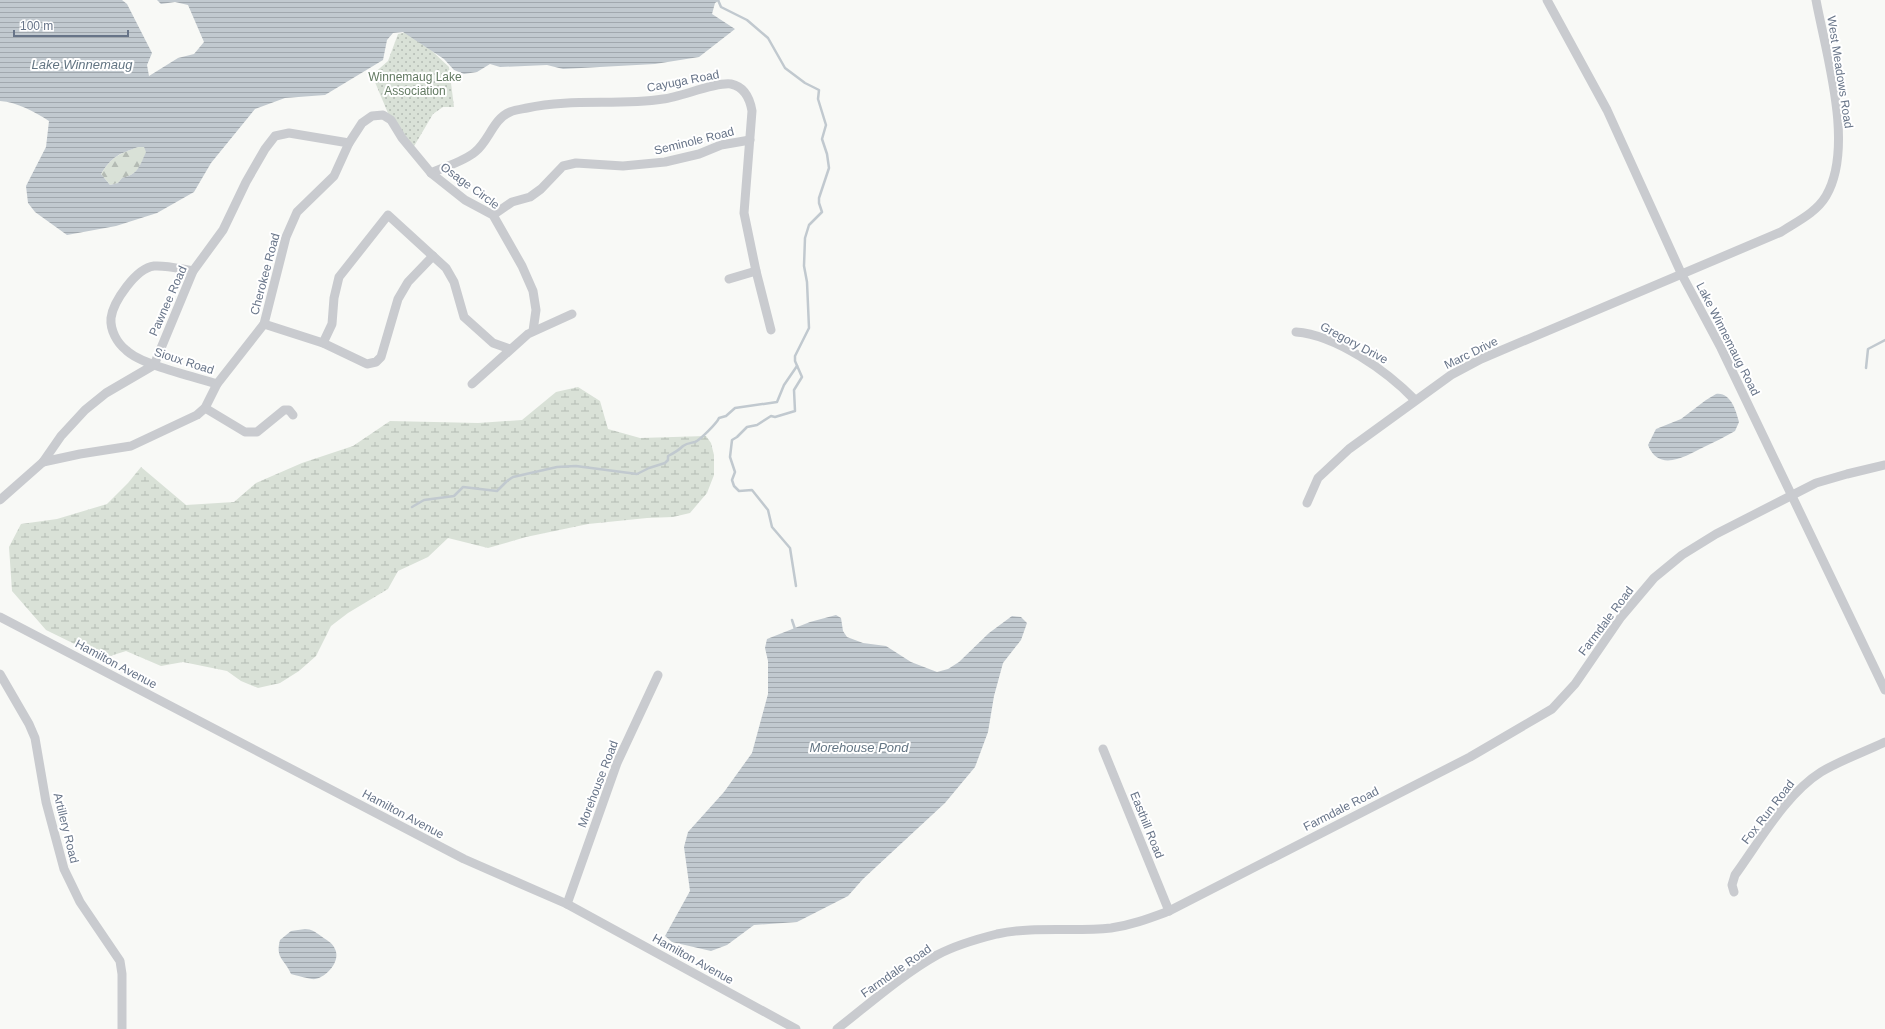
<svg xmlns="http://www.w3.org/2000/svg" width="1885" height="1029" viewBox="0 0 1885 1029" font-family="Helvetica,sans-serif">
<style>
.green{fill:url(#green-dots)}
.forest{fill:url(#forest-firs)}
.wetland{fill:url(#wetland-marsh)}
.water{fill:url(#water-rules);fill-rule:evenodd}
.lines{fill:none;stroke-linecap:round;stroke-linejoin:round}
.stream{stroke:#c1c9cf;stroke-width:2.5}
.minor{stroke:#c9cbcf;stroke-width:9}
.labels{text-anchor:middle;stroke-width:4;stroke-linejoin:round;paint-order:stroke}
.street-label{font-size:12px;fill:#677488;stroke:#fff}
.park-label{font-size:12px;fill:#637a62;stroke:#fff}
.water-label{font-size:13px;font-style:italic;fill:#637583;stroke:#fff}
</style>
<defs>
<pattern id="green-dots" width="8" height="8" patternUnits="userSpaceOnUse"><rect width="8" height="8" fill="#d9e1d7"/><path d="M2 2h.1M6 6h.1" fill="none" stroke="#b4bbb4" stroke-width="1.8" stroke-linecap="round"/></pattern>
<pattern id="forest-firs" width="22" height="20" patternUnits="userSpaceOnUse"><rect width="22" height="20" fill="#d9e1d7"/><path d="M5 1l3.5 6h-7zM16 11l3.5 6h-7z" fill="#b4bbb4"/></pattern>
<pattern id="wetland-marsh" width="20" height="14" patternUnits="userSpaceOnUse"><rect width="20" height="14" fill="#d9e1d7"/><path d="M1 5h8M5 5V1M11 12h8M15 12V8" fill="none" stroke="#b4bbb4"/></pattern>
<pattern id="water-rules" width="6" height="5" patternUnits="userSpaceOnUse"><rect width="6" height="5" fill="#c1c9cf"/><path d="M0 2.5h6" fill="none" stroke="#a1a8ae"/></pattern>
</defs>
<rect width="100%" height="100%" fill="#f8f9f6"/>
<polygon class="green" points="408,32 430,49 449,67 454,107 443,107 433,114 413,148 398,137 372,75 388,61 398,34"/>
<path class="forest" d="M 138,147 L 144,147 L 147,152 C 140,165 138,175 122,178 L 118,183 L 110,185 L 101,174 C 112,157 118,154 138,147 Z"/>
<polygon class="wetland" points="578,387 600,401 608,429 640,438 706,436 711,443 714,455 714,475 707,493 690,513 673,517 647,518 588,524 526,537 488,548 448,538 428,557 398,571 388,589 348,613 331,626 316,656 299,671 280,683 258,688 241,681 227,671 183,662 161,666 126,651 107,657 99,656 46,630 12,591 9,547 21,524 57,519 107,504 128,483 141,467 186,505 234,502 256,483 302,463 353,446 390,421 478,423 522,420 556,392"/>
<g class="water">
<path d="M 0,0 L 122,0 L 127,4 L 152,53 L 147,65 L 149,76 L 178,58 L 194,54 L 204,42 L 188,5 L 175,2 L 161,4 L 157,0 L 720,0 L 715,3 L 712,14 L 735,29 L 699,57 L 655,64 L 563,69 L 547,65 L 500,67 L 490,64 L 477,72 L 464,74 L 454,70 L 444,59 L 403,32 L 393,33 L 387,40 L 383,60 L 325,95 L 285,98 L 255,109 L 211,163 L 194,192 L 157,213 L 116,226 L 67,235 L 35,212 L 28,203 L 26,186 L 46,147 L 49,121 C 35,112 17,102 0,101 ZM 138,147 L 144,147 L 146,152 C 140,165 138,175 122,178 L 118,183 L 110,185 L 101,174 C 112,156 119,154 138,147 Z"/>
<path d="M 1716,394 C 1731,392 1736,411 1739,422 L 1735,431 C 1725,437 1714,442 1704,447 C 1686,456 1659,473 1648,445 L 1656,429 L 1681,419 L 1706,400 Z"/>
<polygon points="836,615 841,618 843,631 847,637 863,643 886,646 911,662 937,672 948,669 959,662 989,633 1012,616 1021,617 1027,623 1021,640 1003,663 994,696 988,732 975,767 945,803 863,879 848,896 797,922 754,925 727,945 711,951 672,942 665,936 690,891 684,847 688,832 724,792 752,753 768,694 768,661 765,648 767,639 810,622"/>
<path d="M 305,929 C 312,929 315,932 321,936 C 326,940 332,942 335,949 C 341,961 327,977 315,979 C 313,980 295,975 291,974 C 285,959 275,959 280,940 L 291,931 Z"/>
</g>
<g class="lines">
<g class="stream">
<polyline points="718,0 721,7 747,20 768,38 785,68 805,83 819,90 818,99 826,125 822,139 827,154 829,168 819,198 819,203 822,212 809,225 805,238 804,266 807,282 809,328 795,356 795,361 802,377 794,390 795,411 775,417 771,416 757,425 747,427 737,437 732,440 730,457 735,472 732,480 734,486 739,491 752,490 768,510 772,527 790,548 796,586"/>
<polyline points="1866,368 1868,349 1885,340"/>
<path d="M 412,507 L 424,500 L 454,496 L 463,487 L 497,491 L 507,481 L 513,477 L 557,467 L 576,466 L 637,474 L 649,468 L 665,463 L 668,460 L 668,456 C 674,453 678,451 683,446 C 687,443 691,443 695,442 C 700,440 717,423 719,418 L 726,416 L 735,408 L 777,402 L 784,385 L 797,366"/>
<polyline points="792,620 795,629"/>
</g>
<g class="minor">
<polyline points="1547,0 1607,110 1682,275 1721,348 1885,690"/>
<path d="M 431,173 C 444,167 465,161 475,152 C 489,141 493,119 510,112 C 515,110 522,109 527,108 C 572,98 618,106 663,99 C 681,97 715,82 731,84 C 745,87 750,99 752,111 L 744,213 L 756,271 L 771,330"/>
<polyline points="493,215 512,202 530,197 541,189 563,166 576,163 623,166 665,162 699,154 721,145 750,140"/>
<path d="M 193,271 C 181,269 166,265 154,266 C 136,268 113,302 111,318 C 110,330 117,343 126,350 C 141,365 195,377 217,384"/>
<polyline points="729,279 756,271"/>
<polyline points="264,324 323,343 367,364 376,362 381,357 398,299 408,282 433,256"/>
<path d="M 1296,332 C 1336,335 1387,371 1415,400"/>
<polyline points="323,343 332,324 334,298 339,277 388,215 446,268 454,282 464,317 493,343 510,349"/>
<polyline points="472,384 528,334 572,314"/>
<polyline points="205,408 245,432 257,432 284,410 289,410 293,415"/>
<polyline points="43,462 80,454 131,446 197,415 205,408 217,384 264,324 286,237 297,212 334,176 349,143 362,123 372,116 383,115 391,120 402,138 431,173 465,200 493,215 522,266 533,291 536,310 533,331"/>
<polyline points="0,500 43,462 61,436 85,410 106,393 154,365 193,271 223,230 246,182 265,149 275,136 289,133 349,143"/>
<path d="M 1307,503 L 1318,478 L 1349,449 L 1451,375 L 1481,359 L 1781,232 C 1796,222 1816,213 1826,196 C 1855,147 1826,54 1816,0"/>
<polyline points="0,617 464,859 567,904 796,1029"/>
<polyline points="0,674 29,724 35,738 46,802 64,869 80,902 120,961 122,974 122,1029"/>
<polyline points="1103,749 1169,911"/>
<path d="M 1734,892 L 1732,885 L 1735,875 C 1759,842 1786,794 1821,772 C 1841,760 1864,752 1885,742"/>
<polyline points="567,904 617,763 658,675"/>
<path d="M 837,1029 C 868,1005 903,974 937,955 C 954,946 977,939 997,934 C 1034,926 1074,932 1111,928 C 1132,925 1150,918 1169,911 L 1470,757 L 1552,709 L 1575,684 L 1621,617 L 1654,578 L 1682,555 L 1716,534 L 1816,483 L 1847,474 L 1885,465"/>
</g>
</g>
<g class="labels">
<g class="street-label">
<text transform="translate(1840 72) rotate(81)" y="4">West Meadows Road</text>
<text transform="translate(683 81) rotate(-11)" y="4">Cayuga Road</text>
<text transform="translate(694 141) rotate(-14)" y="4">Seminole Road</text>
<text transform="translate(470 186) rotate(36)" y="4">Osage Circle</text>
<text transform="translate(265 274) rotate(-75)" y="4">Cherokee Road</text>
<text transform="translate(168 301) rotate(-66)" y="4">Pawnee Road</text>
<text transform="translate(1728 339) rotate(63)" y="4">Lake Winnemaug Road</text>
<text transform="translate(1354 343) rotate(28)" y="4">Gregory Drive</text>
<text transform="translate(1471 353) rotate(-26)" y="4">Marc Drive</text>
<text transform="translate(184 361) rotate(18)" y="4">Sioux Road</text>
<text transform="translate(1606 621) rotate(-53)" y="4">Farmdale Road</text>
<text transform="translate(116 664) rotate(28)" y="4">Hamilton Avenue</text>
<text transform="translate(598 784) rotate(-69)" y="4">Morehouse Road</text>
<text transform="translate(1341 809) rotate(-27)" y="4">Farmdale Road</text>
<text transform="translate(1768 812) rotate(-52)" y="4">Fox Run Road</text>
<text transform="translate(403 814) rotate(28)" y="4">Hamilton Avenue</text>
<text transform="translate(1147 825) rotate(68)" y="4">Easthill Road</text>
<text transform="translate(66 828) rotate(76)" y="4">Artillery Road</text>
<text transform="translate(693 959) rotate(29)" y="4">Hamilton Avenue</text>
<text transform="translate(896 971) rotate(-35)" y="4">Farmdale Road</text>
</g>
<g class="park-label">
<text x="415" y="81">Winnemaug Lake<tspan x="415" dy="14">Association</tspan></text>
</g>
<g class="water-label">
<text x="82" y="69">Lake Winnemaug</text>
<text x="859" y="752">Morehouse Pond</text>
</g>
</g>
<path d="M14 30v6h114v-6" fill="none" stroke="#677488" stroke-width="2"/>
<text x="20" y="30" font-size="12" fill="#677488" stroke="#ffffff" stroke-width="3" paint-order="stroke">100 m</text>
</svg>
